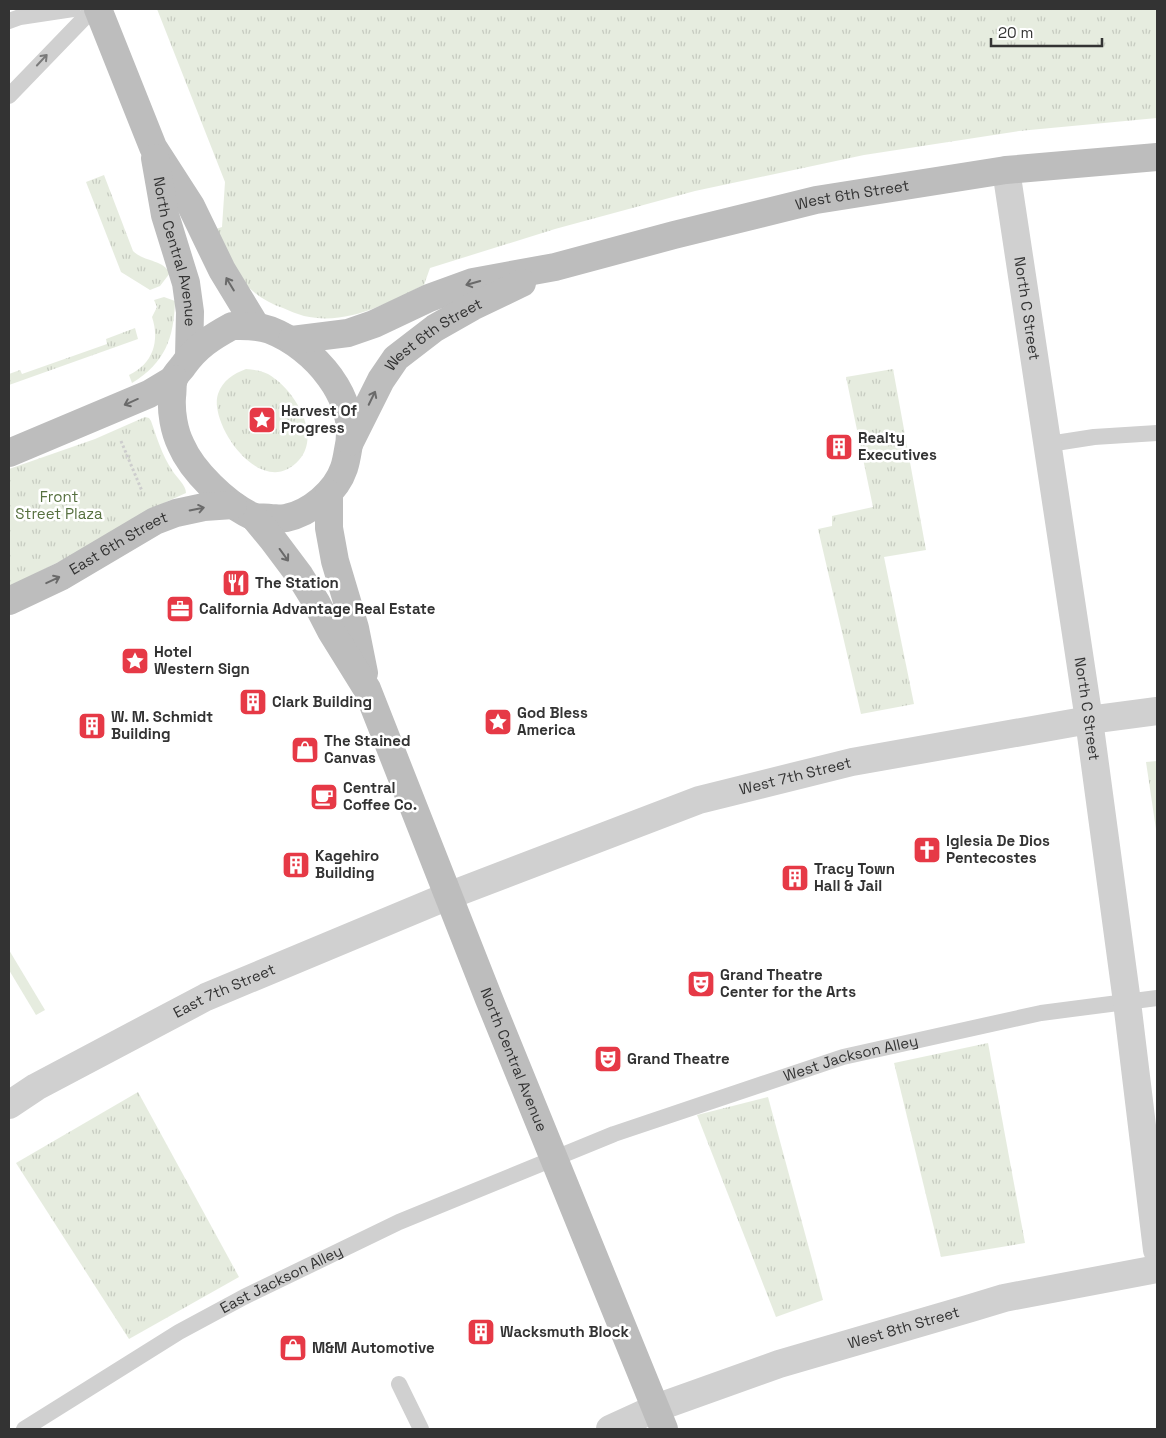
<svg xmlns="http://www.w3.org/2000/svg" width="1166" height="1438" viewBox="0 0 1166 1438" font-family="'Space Grotesk',sans-serif">
<style>
.grass{fill:url(#grass-tufts)}
.pitch{fill:#e6ecdf}
.lines{fill:none;stroke-linecap:round;stroke-linejoin:round}
.path{stroke:#cdcdcd;stroke-width:3;stroke-dasharray:2.5 2.5;stroke-linecap:butt}
.lane{stroke:#d0d0d0;stroke-width:16}
.street{stroke:#d0d0d0;stroke-width:28}
.secondary{stroke:#bdbdbd;stroke-width:28}
.oneway{stroke:#7a7a7a}
.oneway2{stroke:#6a6a6a}
.labels{text-anchor:middle;stroke-width:5;stroke-linejoin:round;paint-order:stroke}
.street-label{font-size:15px;fill:#333;stroke:#fff}
.poi-label{font-size:15px;font-weight:bold;fill:#333;stroke:#fff;text-anchor:start}
.park-label{font-size:15px;fill:#56703f;stroke:#fff}
</style>
<defs>
<pattern id="grass-tufts" width="24" height="20" patternUnits="userSpaceOnUse" patternTransform="scale(1.25)"><rect width="24" height="20" fill="#e6ecdf"/><path d="M3 7l-1-3M5 7V3M7 7l1-3M15 17l-1-3M17 17v-4M19 17l1-3" fill="none" stroke="#c6cbc0"/></pattern>
</defs>
<rect width="100%" height="100%" fill="#fff"/>
<g class="grass">
<path d="M 157,9 L 1157,9 L 1157,118 L 1019,131 L 864,155 L 695,191 L 555,229 L 430,268 L 424,285 C 387,303 348,326 304,316 C 297,314 290,311 283,308 C 268,303 252,293 242,280 C 232,265 224,246 216,229 L 222,227 L 225,182 Z"/>
<path d="M 104,175 L 133,251 C 144,262 162,259 170,273 L 160,286 L 150,290 L 121,272 L 86,182 Z"/>
<path d="M 164,297 L 175,301 C 174,338 165,363 132,383 L 129,375 C 153,364 160,341 152,317 L 157,307 L 154,300 Z"/>
<polygon points="135,328 138,339 9,385 9,374 20,370 22,374 107,344 106,339"/>
<path d="M 246,369 C 254,370 260,370 268,374 C 294,389 322,434 299,460 C 262,502 208,424 218,394 C 223,380 233,374 246,369 Z"/>
<polygon points="893,369 926,550 884,557 914,704 861,714 818,529 832,526 832,516 873,507 846,377"/>
<path d="M 145,417 L 149,418 L 151,421 C 157,438 162,455 172,470 C 176,477 186,485 186,493 L 166,502 L 98,542 L 9,587 L 9,469 L 95,439 Z"/>
<polygon points="1157,761 1157,836 1146,762"/>
<polygon points="988,1043 1025,1243 941,1257 894,1063"/>
<polygon points="138,1092 239,1277 129,1339 16,1163"/>
<polygon points="768,1097 823,1300 776,1317 697,1115"/>
</g>
<polygon class="pitch" points="9,950 45,1010 36,1015 9,970"/>
<g class="lines">
<polyline class="path" points="121,441 142,491"/>
<g class="lane">
<polyline points="9,21 20,17 73,9"/>
<polyline points="9,96 93,9"/>
<polyline points="1049,444 1094,437 1157,433"/>
<polyline points="399,1384 421,1429"/>
<path id="s1" d="M 24,1429 L 179,1332 L 244,1297 L 399,1222 L 614,1134 L 843,1057 L 1041,1013 L 1157,998"/>
</g>
<g class="street">
<path id="s2" d="M 1006,170 L 1089,720 L 1127,1002 L 1157,1250"/>
<path id="s3" d="M 9,1105 L 36,1087 L 206,997 L 448,896 L 699,800 L 852,762 L 1089,720 L 1157,711"/>
<path id="s4" d="M 610,1429 L 656,1408 L 779,1364 L 971,1308 L 1004,1298 L 1157,1269"/>
</g>
<g class="secondary">
<polyline points="98,9 153,147 191,206 222,270 256,326"/>
<path id="s5" d="M 155,158 L 165,215 L 186,283 L 190,312 L 189,357"/>
<path d="M 232,326 C 245,326 257,325 270,330 C 314,347 360,399 348,450 C 347,456 346,462 344,468 C 336,492 310,513 286,518 C 281,519 275,518 271,518 C 265,517 257,518 252,516 C 226,504 192,471 181,445 C 174,431 171,412 172,397 C 173,391 172,383 174,378 C 176,374 180,370 183,366 C 197,346 212,337 232,326 Z"/>
<path id="s6" d="M 292,340 L 348,333 L 374,324 L 429,298 L 473,282 L 555,267 L 674,235 L 816,200 L 1006,170 L 1157,157"/>
<path id="s7" d="M 350,442 L 381,380 L 396,358 L 435,328 L 472,307 L 522,283"/>
<polyline points="9,453 149,394 174,379"/>
<polyline points="329,494 329,528 335,561 355,628 364,673"/>
<path id="s8" d="M 254,517 L 273,540 L 300,576 L 316,602 L 331,631 L 367,689 L 489,999 L 664,1429"/>
<path id="s9" d="M 9,601 L 62,576 L 155,521 L 176,513 L 204,507 L 233,505"/>
</g>
</g>
<defs><path id="oneway-shaft" d="M-6 0H5M1.5-3L5.5 0L1.5 3" fill="none" stroke-width="1.6" stroke-linecap="round" stroke-linejoin="round" transform="scale(1.25)"/></defs>
<use class="oneway" href="#oneway-shaft" transform="translate(42 60) rotate(-47)"/>
<g class="oneway2">
<use href="#oneway-shaft" transform="translate(473 283) rotate(164)"/>
<use href="#oneway-shaft" transform="translate(230 284) rotate(-121)"/>
<use href="#oneway-shaft" transform="translate(372 398) rotate(-64)"/>
<use href="#oneway-shaft" transform="translate(131 402) rotate(156)"/>
<use href="#oneway-shaft" transform="translate(197 509) rotate(-11)"/>
<use href="#oneway-shaft" transform="translate(284 555) rotate(54)"/>
<use href="#oneway-shaft" transform="translate(53 580) rotate(-25)"/>
</g>
<defs>
<symbol id="sight-square" viewBox="-11 -11 22 22"><rect x="-9" y="-9" width="18" height="18" rx="4" fill="#e63946" stroke="#fff"/><path d="M0-6L1.8-2.2L6-1.7L2.9 1.2L3.7 5.4L0 3.3L-3.7 5.4L-2.9 1.2L-6-1.7L-1.8-2.2Z" fill="#fff"/></symbol>
<symbol id="building-square" viewBox="-11 -11 22 22"><rect x="-9" y="-9" width="18" height="18" rx="4" fill="#e63946" stroke="#fff"/><path d="M-4-6H4V6H1V3H-1V6H-4ZM-2.5-4.3h1.7v1.8h-1.7ZM.8-4.3h1.7v1.8H.8ZM-2.5-1h1.7V.8h-1.7ZM.8-1h1.7V.8H.8Z" fill="#fff"/></symbol>
<symbol id="restaurant-square" viewBox="-11 -11 22 22"><rect x="-9" y="-9" width="18" height="18" rx="4" fill="#e63946" stroke="#fff"/><path d="M-5-6h1v4h1v-4h1v4h1v-4h1v5L-1.5 .5V6h-2V.5L-5-1ZM5-6V6H3V1.5H1.5Q1.5-4 5-6Z" fill="#fff"/></symbol>
<symbol id="office-square" viewBox="-11 -11 22 22"><rect x="-9" y="-9" width="18" height="18" rx="4" fill="#e63946" stroke="#fff"/><path d="M-6-3h4V-5.5h4V-3h4V5H-6ZM-1-4.5V-3h2v-1.5ZM-6 0V1H6V0Z" fill="#fff"/></symbol>
<symbol id="shop-square" viewBox="-11 -11 22 22"><rect x="-9" y="-9" width="18" height="18" rx="4" fill="#e63946" stroke="#fff"/><path d="M-5-2.5h2.3a2.7 3.5 0 0 1 5.4 0H5L5.5 6h-11ZM-1.5-2.5h3a1.5 2.3 0 0 0-3 0Z" fill="#fff"/></symbol>
<symbol id="cafe-square" viewBox="-11 -11 22 22"><rect x="-9" y="-9" width="18" height="18" rx="4" fill="#e63946" stroke="#fff"/><path d="M-5.5-4.5H6V0H3Q3 3.5 0 3.5H-2.5Q-5.5 3.5-5.5 0ZM3-3.2v2h1.7v-2ZM-6 4.5H4V6H-6Z" fill="#fff"/></symbol>
<symbol id="church-square" viewBox="-11 -11 22 22"><rect x="-9" y="-9" width="18" height="18" rx="4" fill="#e63946" stroke="#fff"/><path d="M-1.2-6h2.4v3.5h3.3v2.4h-3.3V6h-2.4V-.1h-3.3v-2.4h3.3Z" fill="#fff"/></symbol>
<symbol id="theatre-square" viewBox="-11 -11 22 22"><rect x="-9" y="-9" width="18" height="18" rx="4" fill="#e63946" stroke="#fff"/><path d="M-5-5.5Q0-4 5-5.5V0Q5 5 0 6Q-5 5-5 0ZM-3.3-2.5H-1v1.5H-3.3ZM1-2.5H3.3v1.5H1ZM-2.8 1Q0 5.5 2.8 1Z" fill="#fff"/></symbol>
</defs>
<g fill-rule="evenodd">
<use href="#sight-square" x="246" y="404" width="32" height="32"/>
<use href="#building-square" x="823" y="431" width="32" height="32"/>
<use href="#restaurant-square" x="220" y="567" width="32" height="32"/>
<use href="#office-square" x="164" y="593" width="32" height="32"/>
<use href="#sight-square" x="119" y="645" width="32" height="32"/>
<use href="#building-square" x="237" y="686" width="32" height="32"/>
<use href="#sight-square" x="482" y="706" width="32" height="32"/>
<use href="#building-square" x="76" y="710" width="32" height="32"/>
<use href="#shop-square" x="289" y="734" width="32" height="32"/>
<use href="#cafe-square" x="308" y="781" width="32" height="32"/>
<use href="#church-square" x="911" y="834" width="32" height="32"/>
<use href="#building-square" x="280" y="849" width="32" height="32"/>
<use href="#building-square" x="779" y="862" width="32" height="32"/>
<use href="#theatre-square" x="685" y="968" width="32" height="32"/>
<use href="#theatre-square" x="592" y="1043" width="32" height="32"/>
<use href="#building-square" x="465" y="1316" width="32" height="32"/>
<use href="#shop-square" x="277" y="1332" width="32" height="32"/>
</g>
<g class="labels">
<g class="street-label">
<text dy="5" stroke="none"><textPath href="#s6" startOffset="581">West 6th Street</textPath></text>
<text dy="5" stroke="none"><textPath href="#s5" startOffset="96">North Central Avenue</textPath></text>
<text dy="5" stroke="none"><textPath href="#s2" startOffset="140">North C Street</textPath></text>
<text dy="5" stroke="none"><textPath href="#s7" startOffset="140">West 6th Street</textPath></text>
<text dy="5" stroke="none"><textPath href="#s9" startOffset="124">East 6th Street</textPath></text>
<text dy="5" stroke="none"><textPath href="#s2" startOffset="545">North C Street</textPath></text>
<text dy="5" stroke="none"><textPath href="#s3" startOffset="855">West 7th Street</textPath></text>
<text dy="5" stroke="none"><textPath href="#s3" startOffset="244">East 7th Street</textPath></text>
<text dy="5" stroke="none"><textPath href="#s1" startOffset="910">West Jackson Alley</textPath></text>
<text dy="5" stroke="none"><textPath href="#s8" startOffset="605">North Central Avenue</textPath></text>
<text dy="5" stroke="none"><textPath href="#s1" startOffset="298">East Jackson Alley</textPath></text>
<text dy="5" stroke="none"><textPath href="#s4" startOffset="311">West 8th Street</textPath></text>
</g>
<g class="poi-label">
<text x="281" y="416">Harvest Of<tspan x="281" dy="17">Progress</tspan></text>
<text x="858" y="443">Realty<tspan x="858" dy="17">Executives</tspan></text>
<text x="255" y="588">The Station</text>
<text x="199" y="614">California Advantage Real Estate</text>
<text x="154" y="657">Hotel<tspan x="154" dy="17">Western Sign</tspan></text>
<text x="272" y="707">Clark Building</text>
<text x="517" y="718">God Bless<tspan x="517" dy="17">America</tspan></text>
<text x="111" y="722">W. M. Schmidt<tspan x="111" dy="17">Building</tspan></text>
<text x="324" y="746">The Stained<tspan x="324" dy="17">Canvas</tspan></text>
<text x="343" y="793">Central<tspan x="343" dy="17">Coffee Co.</tspan></text>
<text x="946" y="846">Iglesia De Dios<tspan x="946" dy="17">Pentecostes</tspan></text>
<text x="315" y="861">Kagehiro<tspan x="315" dy="17">Building</tspan></text>
<text x="814" y="874">Tracy Town<tspan x="814" dy="17">Hall &amp; Jail</tspan></text>
<text x="720" y="980">Grand Theatre<tspan x="720" dy="17">Center for the Arts</tspan></text>
<text x="627" y="1064">Grand Theatre</text>
<text x="500" y="1337">Wacksmuth Block</text>
<text x="312" y="1353">M&amp;M Automotive</text>
</g>
<g class="park-label">
<text x="59" y="502">Front<tspan x="59" dy="17">Street Plaza</tspan></text>
</g>
</g>
<rect width="1166" height="1438" fill="none" stroke="#333333" stroke-width="20"/>
<path d="M991 38v8h111v-8" fill="none" stroke="#333333" stroke-width="2.5"/>
<text x="998" y="38" font-size="15" fill="#333333" stroke="#ffffff" stroke-width="4" paint-order="stroke">20 m</text>
</svg>
